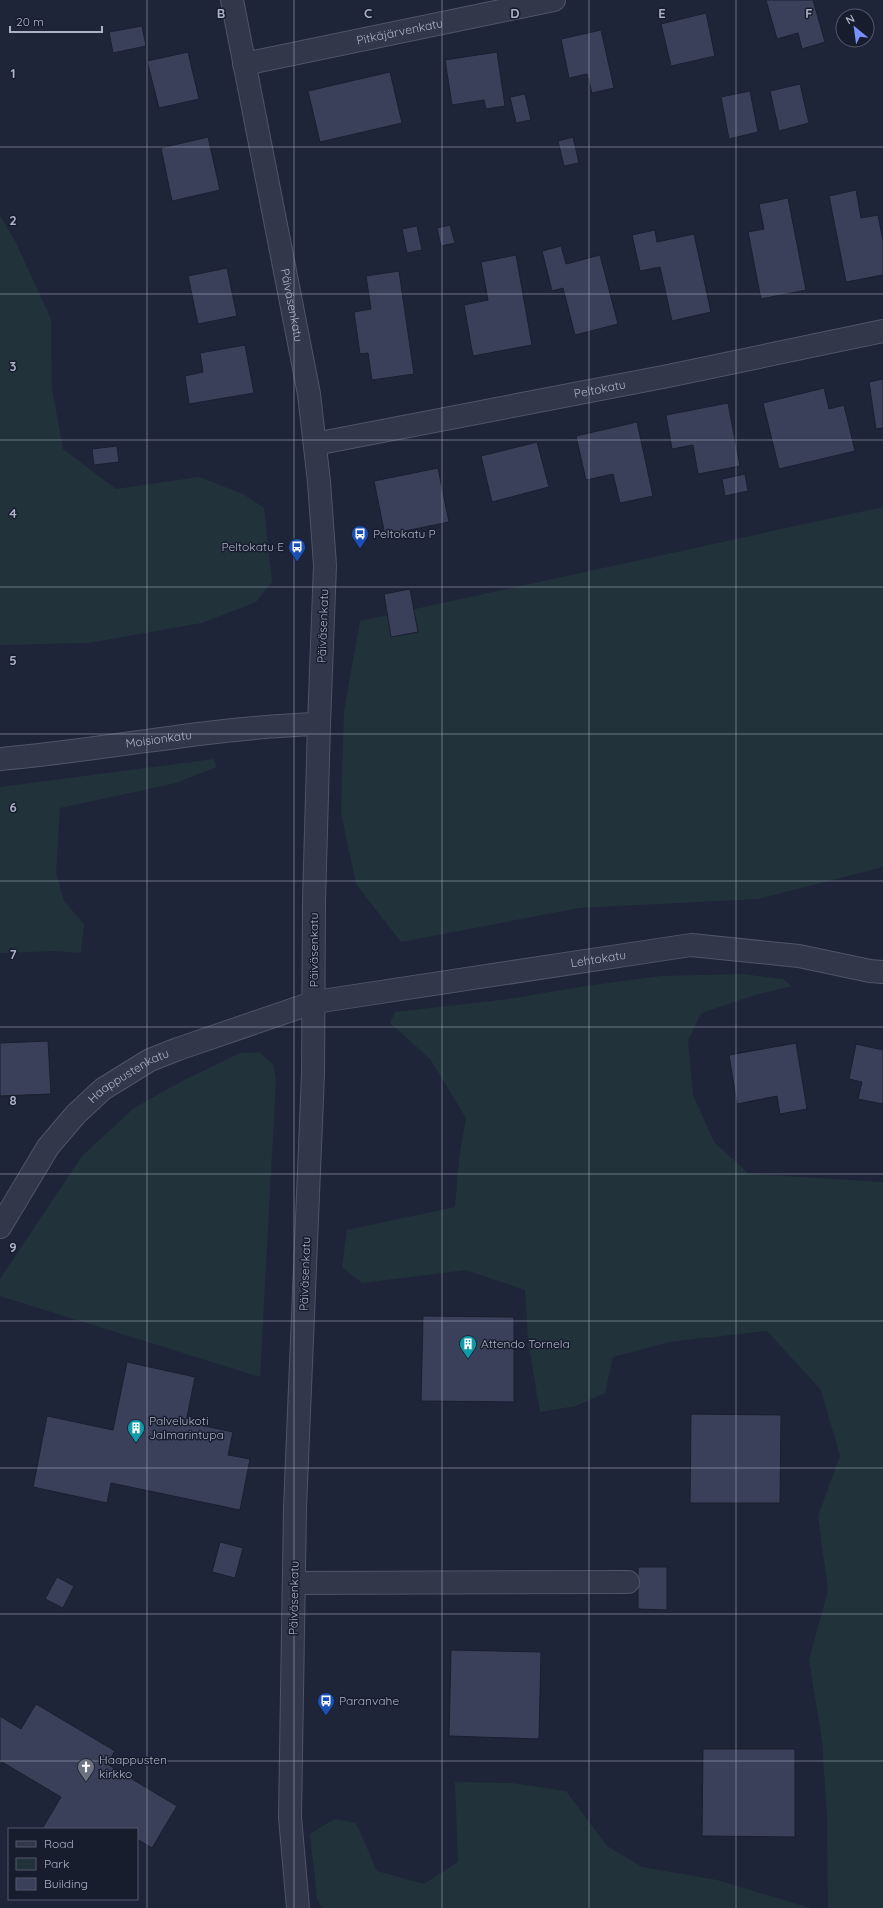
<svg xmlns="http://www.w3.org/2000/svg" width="883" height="1908" viewBox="0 0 883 1908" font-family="Quicksand,sans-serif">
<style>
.green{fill:#21323a}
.building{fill:#3a405a;stroke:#1a1e30}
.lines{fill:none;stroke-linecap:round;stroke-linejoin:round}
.minor-casing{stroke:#505467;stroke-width:24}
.tertiary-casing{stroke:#505467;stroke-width:24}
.minor{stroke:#32374a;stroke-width:22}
.tertiary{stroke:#32374a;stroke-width:22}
.grid{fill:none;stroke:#acb1c6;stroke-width:1;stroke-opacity:0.55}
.labels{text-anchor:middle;stroke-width:3;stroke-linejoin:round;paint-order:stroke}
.street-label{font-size:12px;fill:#acb1c6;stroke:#181d2e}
.poi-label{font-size:12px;fill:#acb1c6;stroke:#181d2e;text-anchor:start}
.grid-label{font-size:13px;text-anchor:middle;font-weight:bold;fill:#acb1c6;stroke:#181d2e;stroke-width:3;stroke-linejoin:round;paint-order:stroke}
</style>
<rect width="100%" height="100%" fill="#1f2539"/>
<g class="green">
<polygon points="0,215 17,245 51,319 52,389 63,449 116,489 199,477 243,494 264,508 272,582 256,602 202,623 88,643 0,645"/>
<polygon points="883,507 883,867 758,899 579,908 401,942 356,884 341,813 344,711 360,621"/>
<polygon points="214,759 216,767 176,783 60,808 56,872 64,901 84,924 81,953 55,951 0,953 0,787"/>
<polygon points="742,974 783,979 792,986 755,995 701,1013 688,1041 693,1095 714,1142 749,1174 883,1182 883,1908 828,1908 827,1817 822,1740 809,1660 828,1590 818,1516 840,1456 821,1390 767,1331 669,1342 613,1357 605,1393 576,1406 540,1412 528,1341 525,1290 466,1270 362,1283 342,1267 347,1230 455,1207 459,1159 466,1118 430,1059 390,1023 395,1012 509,999 585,986 661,976"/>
<polygon points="259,1052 273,1064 276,1080 260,1377 0,1296 0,1279 82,1156 134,1108 184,1080 240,1053"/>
<polygon points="455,1782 512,1783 566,1791 607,1846 642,1867 717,1880 810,1908 322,1908 317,1898 310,1834 334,1819 356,1823 377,1871 424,1884 458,1862"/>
</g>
<g class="building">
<polygon points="766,0 813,0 825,42 802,49 798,33 777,39"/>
<polygon points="706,13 715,56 671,66 661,24"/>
<polygon points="142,26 146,46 113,53 109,32"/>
<polygon points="601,30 614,88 592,93 587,74 569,78 561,39"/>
<polygon points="188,52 199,99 159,108 147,61"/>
<polygon points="497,52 505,106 486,109 484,100 452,105 445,60"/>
<polygon points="390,72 402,123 320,142 308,91"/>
<polygon points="800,84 809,123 779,131 770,91"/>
<polygon points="750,91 758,132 729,139 721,97"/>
<polygon points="525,94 531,120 516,123 510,97"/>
<polygon points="208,137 220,190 172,201 161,148"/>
<polygon points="573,137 579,163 564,166 558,141"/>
<polygon points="856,190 861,218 878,215 883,241 883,275 846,282 829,196"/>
<polygon points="788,198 806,290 761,299 748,232 764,229 759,204"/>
<polygon points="450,225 455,243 441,246 437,228"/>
<polygon points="417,226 422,250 407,253 402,229"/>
<polygon points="655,230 657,242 694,234 711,312 672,321 660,267 640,271 632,235"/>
<polygon points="561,246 566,264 600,255 618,324 575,335 563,288 552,291 542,251"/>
<polygon points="516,255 532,345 473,356 464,305 488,300 481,262"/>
<polygon points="227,268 237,316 198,324 188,276"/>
<polygon points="399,271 414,374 372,380 368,353 360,354 354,312 371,309 366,276"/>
<polygon points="245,345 254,393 189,404 185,376 203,372 200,353"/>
<polygon points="883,379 883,428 876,429 869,382"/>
<polygon points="824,388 829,409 844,405 855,451 779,469 763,403"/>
<polygon points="728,403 740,466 698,474 693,445 672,449 666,415"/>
<polygon points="637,422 653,496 620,503 613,474 586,480 576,436"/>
<polygon points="537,442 549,487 492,502 481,456"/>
<polygon points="117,446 119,462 94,465 92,449"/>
<polygon points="438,468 449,522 385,535 374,481"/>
<polygon points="745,474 748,491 725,496 722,479"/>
<polygon points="410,589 418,632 391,637 384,594"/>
<polygon points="48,1041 51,1094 0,1096 0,1043"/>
<polygon points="796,1043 807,1109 780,1114 777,1096 737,1104 729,1055"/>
<polygon points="856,1044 883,1050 883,1104 858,1099 862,1082 849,1079"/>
<polygon points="423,1316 514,1317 514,1402 421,1401"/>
<polygon points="127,1362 195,1377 186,1422 233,1432 228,1455 250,1459 240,1510 111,1483 107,1503 33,1487 47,1416 113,1430"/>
<polygon points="691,1414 781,1415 780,1503 690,1503"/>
<polygon points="220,1542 243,1548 235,1578 212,1572"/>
<polygon points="638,1567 667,1567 667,1610 638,1609"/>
<polygon points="57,1577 74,1586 63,1608 45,1599"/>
<polygon points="451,1650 541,1652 539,1739 449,1736"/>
<polygon points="36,1704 115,1751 107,1764 177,1806 152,1848 137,1839 137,1829 42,1829 61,1797 2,1762 0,1766 0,1716 21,1729"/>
<polygon points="703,1749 795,1749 795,1837 702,1836"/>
</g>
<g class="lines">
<defs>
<g id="minor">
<path id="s1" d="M 232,0 L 309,394 L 319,482 L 325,565 L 319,724 L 314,901 L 313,1074 L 295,1508 L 290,1817 L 298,1908"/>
<path id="s2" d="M 244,64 L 554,0"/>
<path id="s3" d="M 315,444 L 668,376 L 883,331"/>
<path id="s4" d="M 0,1227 L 48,1147 L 76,1114 L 103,1089 L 150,1060 L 178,1049 L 315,1002 L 691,945 L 799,956 L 870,971 L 883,972"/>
<polyline points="294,1583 628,1582"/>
</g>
<g id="tertiary">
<path id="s5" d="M 0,759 C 106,750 212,727 319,724"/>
</g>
</defs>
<use href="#minor" class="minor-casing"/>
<use href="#tertiary" class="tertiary-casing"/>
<use href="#minor" class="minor"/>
<use href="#tertiary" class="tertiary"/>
</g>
<path class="grid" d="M 147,0 L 147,1908M 294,0 L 294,1908M 442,0 L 442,1908M 589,0 L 589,1908M 736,0 L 736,1908M 0,147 L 883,147M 0,294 L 883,294M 0,440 L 883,440M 0,587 L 883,587M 0,734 L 883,734M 0,881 L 883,881M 0,1027 L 883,1027M 0,1174 L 883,1174M 0,1321 L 883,1321M 0,1468 L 883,1468M 0,1614 L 883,1614M 0,1761 L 883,1761"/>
<defs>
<symbol id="bus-pin" viewBox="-11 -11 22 30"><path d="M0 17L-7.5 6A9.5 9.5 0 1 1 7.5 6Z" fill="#1a4fb4" stroke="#181d2e"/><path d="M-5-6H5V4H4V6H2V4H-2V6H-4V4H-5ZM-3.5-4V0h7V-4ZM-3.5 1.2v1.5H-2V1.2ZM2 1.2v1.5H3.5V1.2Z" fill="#fff"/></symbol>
<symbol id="building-pin" viewBox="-11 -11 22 30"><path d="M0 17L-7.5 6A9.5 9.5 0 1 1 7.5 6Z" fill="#0f9aa8" stroke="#181d2e"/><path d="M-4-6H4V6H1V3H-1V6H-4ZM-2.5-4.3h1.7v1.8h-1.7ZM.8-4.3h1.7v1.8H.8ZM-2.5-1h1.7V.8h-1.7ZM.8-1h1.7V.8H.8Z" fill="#fff"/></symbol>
<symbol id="church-pin" viewBox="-11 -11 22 30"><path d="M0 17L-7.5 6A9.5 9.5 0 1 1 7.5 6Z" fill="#6b7280" stroke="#181d2e"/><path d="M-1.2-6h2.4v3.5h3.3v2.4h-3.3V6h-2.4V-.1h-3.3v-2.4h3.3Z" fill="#fff"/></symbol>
</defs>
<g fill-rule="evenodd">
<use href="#bus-pin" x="350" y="524" width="20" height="27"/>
<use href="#bus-pin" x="287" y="537" width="20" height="27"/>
<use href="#building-pin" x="458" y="1334" width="20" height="27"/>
<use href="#building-pin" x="126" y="1418" width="20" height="27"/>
<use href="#bus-pin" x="316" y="1691" width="20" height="27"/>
<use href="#church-pin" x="76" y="1757" width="20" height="27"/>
</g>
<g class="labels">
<g class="street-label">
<text dy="4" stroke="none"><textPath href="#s2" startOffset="159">Pitkäjärvenkatu</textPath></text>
<text dy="4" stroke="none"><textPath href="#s1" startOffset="311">Päiväsenkatu</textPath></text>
<text dy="4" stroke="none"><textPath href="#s3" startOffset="290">Peltokatu</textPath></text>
<text transform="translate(323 626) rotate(-88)" y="4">Päiväsenkatu</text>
<text dy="4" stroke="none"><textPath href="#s5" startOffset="160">Moisionkatu</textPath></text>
<text transform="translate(314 950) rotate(-90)" y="4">Päiväsenkatu</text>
<text dy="4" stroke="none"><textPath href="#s4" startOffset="690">Lehtokatu</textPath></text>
<text dy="4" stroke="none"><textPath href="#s4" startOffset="202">Haappustenkatu</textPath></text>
<text transform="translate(305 1274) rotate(-88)" y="4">Päiväsenkatu</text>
<text transform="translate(294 1598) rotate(-89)" y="4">Päiväsenkatu</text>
</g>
<g class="poi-label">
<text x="373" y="538">Peltokatu P</text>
<text x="284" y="551" text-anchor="end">Peltokatu E</text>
<text x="481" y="1348">Attendo Tornela</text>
<text x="149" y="1425">Palvelukoti<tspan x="149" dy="14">Jalmarintupa</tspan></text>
<text x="339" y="1705">Paranvahe</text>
<text x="99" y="1764">Haappusten<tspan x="99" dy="14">kirkko</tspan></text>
</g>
</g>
<g class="grid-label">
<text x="221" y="18">B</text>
<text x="368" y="18">C</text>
<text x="515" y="18">D</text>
<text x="662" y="18">E</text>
<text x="809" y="18">F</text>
<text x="13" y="78">1</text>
<text x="13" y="225">2</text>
<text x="13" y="371">3</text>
<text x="13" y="518">4</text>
<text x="13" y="665">5</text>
<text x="13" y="812">6</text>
<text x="13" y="959">7</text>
<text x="13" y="1105">8</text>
<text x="13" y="1252">9</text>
</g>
<rect x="8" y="1828" width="130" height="72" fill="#181d2e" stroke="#53586b"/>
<rect x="16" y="1841" width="20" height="6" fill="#32374a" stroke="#53586b"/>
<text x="44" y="1848" font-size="12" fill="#acb1c6">Road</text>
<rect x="16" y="1858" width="20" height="12" fill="#21323a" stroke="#53586b"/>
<text x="44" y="1868" font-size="12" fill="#acb1c6">Park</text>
<rect x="16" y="1878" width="20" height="12" fill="#3a405a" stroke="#53586b"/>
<text x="44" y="1888" font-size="12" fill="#acb1c6">Building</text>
<g transform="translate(855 28) rotate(331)"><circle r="19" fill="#181d2e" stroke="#53586b"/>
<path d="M0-3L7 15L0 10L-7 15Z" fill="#7991ff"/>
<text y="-6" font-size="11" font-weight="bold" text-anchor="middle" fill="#acb1c6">N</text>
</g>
<path d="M10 26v6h92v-6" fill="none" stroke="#acb1c6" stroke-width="2"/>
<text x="16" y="26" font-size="12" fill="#acb1c6" stroke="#181d2e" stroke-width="3" paint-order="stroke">20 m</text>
</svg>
